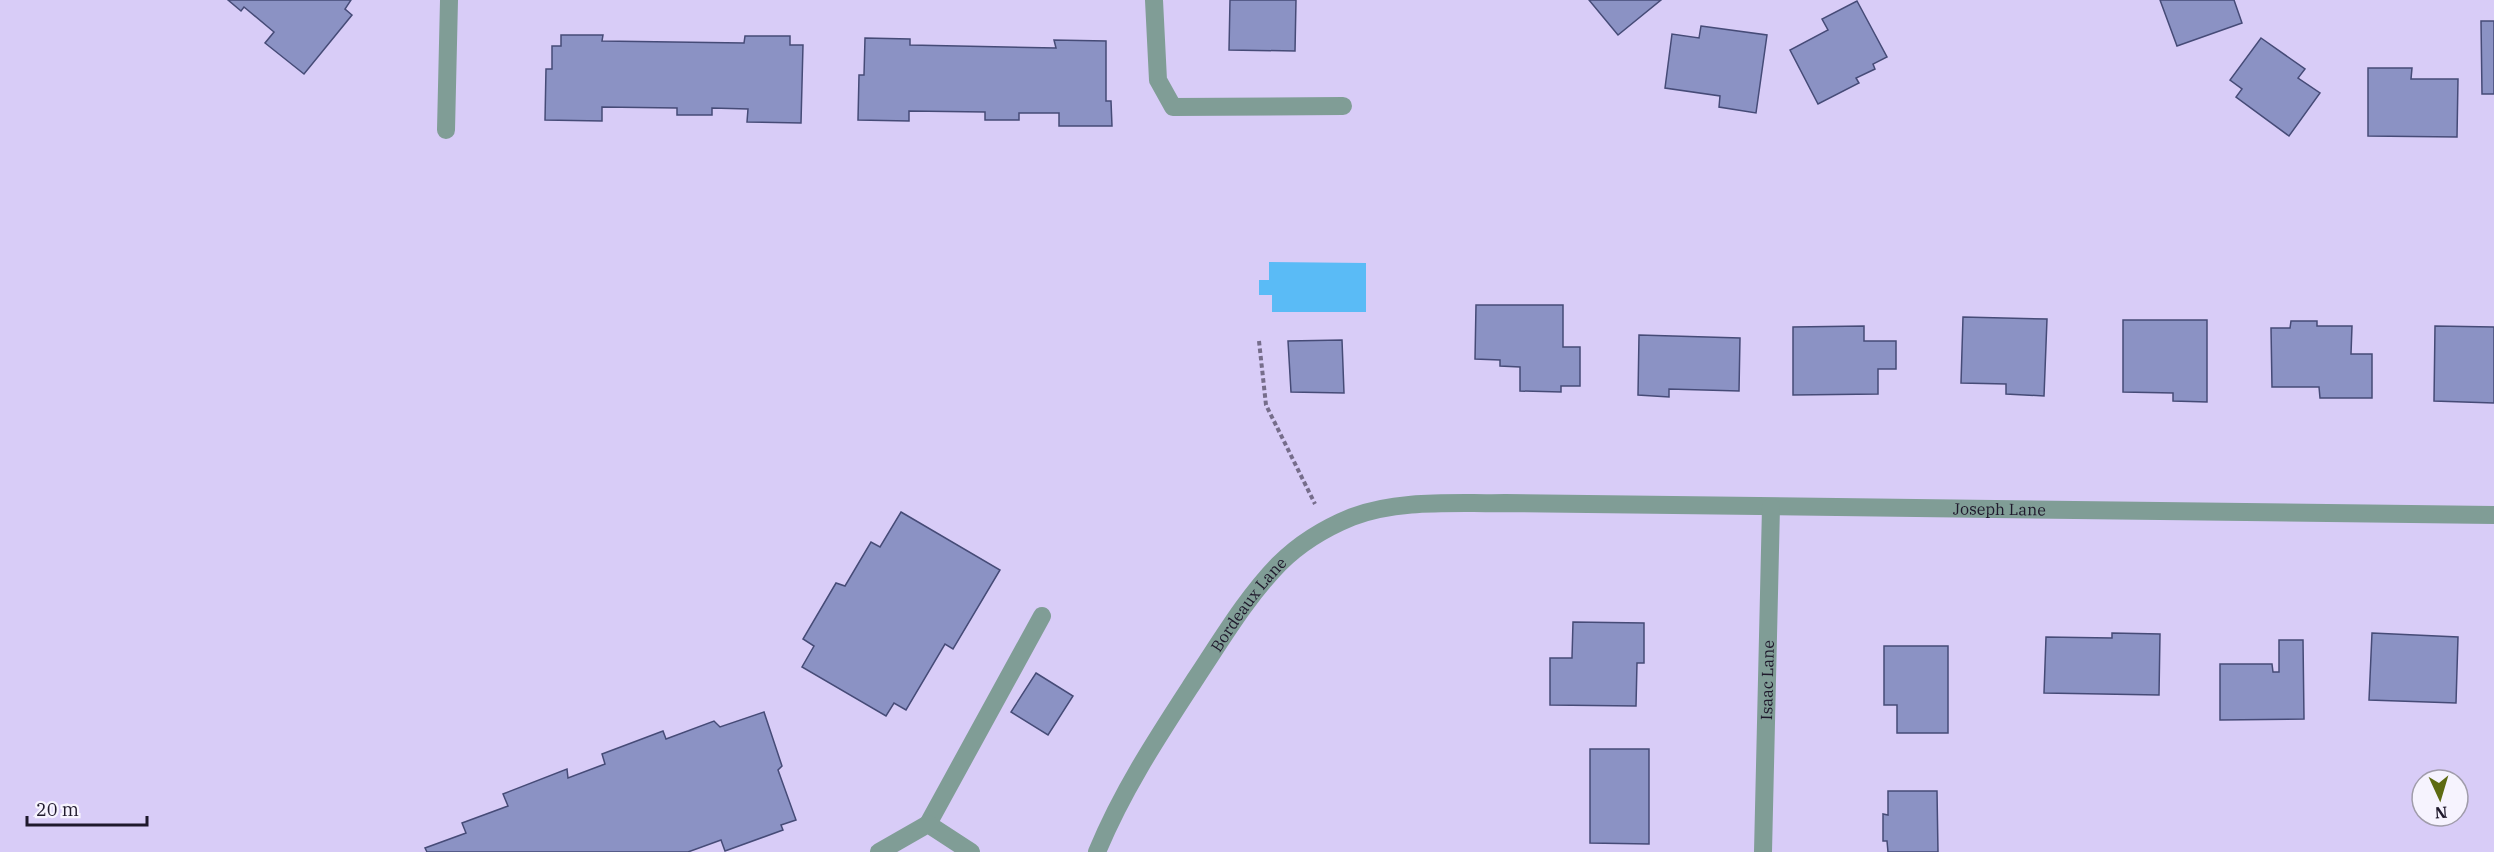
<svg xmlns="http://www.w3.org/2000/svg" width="2494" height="852" viewBox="0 0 2494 852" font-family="'IBM Plex Serif',serif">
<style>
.water{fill:#5abbf6}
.building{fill:#8b92c4;stroke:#464b77;stroke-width:1.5}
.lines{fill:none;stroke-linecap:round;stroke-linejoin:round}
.path{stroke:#766d8b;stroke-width:4;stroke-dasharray:4.5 3;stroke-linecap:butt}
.minor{stroke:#809d96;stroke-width:18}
.labels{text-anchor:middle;stroke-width:5;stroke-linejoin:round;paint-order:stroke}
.street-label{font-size:16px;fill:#1f192c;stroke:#f6f3fe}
</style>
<rect width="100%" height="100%" fill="#d8ccf7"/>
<polygon class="water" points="1269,262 1366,263 1366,312 1272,312 1272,295 1259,295 1259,280 1269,280"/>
<g class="building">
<polygon points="228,0 351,0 345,9 352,15 304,74 265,43 274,32 244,7 241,11"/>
<polygon points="1230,0 1296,0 1295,51 1229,50"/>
<polygon points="1589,0 1661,0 1618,35"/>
<polygon points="2160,0 2234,0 2242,23 2177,46"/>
<polygon points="1857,1 1887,57 1873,64 1875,69 1856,78 1859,83 1818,104 1790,50 1828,30 1822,19"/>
<polygon points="2481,21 2494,21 2494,94 2482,94"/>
<polygon points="1701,26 1767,35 1756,113 1719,107 1720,96 1665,88 1672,34 1699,38"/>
<polygon points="561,35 603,35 602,41 744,43 745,36 790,36 790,45 803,45 801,123 747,122 748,109 712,108 712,115 677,115 677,108 602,107 602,121 545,120 546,69 552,69 552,46 561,46"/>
<polygon points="865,38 910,39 910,45 1056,48 1054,40 1106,41 1106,101 1111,101 1112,126 1059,126 1059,113 1019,113 1019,120 985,120 985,112 909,111 909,121 858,120 859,75 864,75"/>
<polygon points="2261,38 2305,69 2298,78 2320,93 2289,136 2236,97 2242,89 2230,80"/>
<polygon points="2368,68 2412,68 2411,79 2458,79 2457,137 2368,136"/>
<polygon points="1476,305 1563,305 1563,347 1580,347 1580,386 1561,386 1561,392 1520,391 1520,367 1500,366 1500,360 1475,359"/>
<polygon points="1963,317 2047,319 2044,396 2006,394 2006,384 1961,383"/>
<polygon points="2123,320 2207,320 2207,402 2173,401 2173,393 2123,392"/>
<polygon points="2291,321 2317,321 2317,326 2352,326 2351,354 2372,354 2372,398 2320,398 2319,387 2272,387 2271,328 2290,328"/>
<polygon points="1864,326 1864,341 1896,341 1896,369 1878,369 1878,394 1793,395 1793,327"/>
<polygon points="2435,326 2494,327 2494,403 2434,401"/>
<polygon points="1639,335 1740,338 1739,391 1669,389 1669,397 1638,395"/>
<polygon points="1342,340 1344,393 1291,392 1288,341"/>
<polygon points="901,512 1000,570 953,649 945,644 906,710 894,703 886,716 802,667 814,646 803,639 836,583 845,586 871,542 880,547"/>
<polygon points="1573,622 1644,623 1644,663 1637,663 1636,706 1550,705 1550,658 1572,658"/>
<polygon points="2112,633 2160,634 2159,695 2044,693 2046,637 2112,638"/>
<polygon points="2372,633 2458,637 2456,703 2369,700"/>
<polygon points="2279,640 2303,640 2304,719 2220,720 2220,664 2272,664 2273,672 2279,672"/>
<polygon points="1884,646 1948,646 1948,733 1897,733 1897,705 1884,705"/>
<polygon points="1036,673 1073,696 1048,735 1011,712"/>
<polygon points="764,712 782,766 778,770 796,820 781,825 783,830 725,851 721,840 688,852 427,852 425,848 466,833 462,823 508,806 503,794 567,769 568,778 605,764 602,754 663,731 666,739 714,721 720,727"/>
<polygon points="1590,749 1649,749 1649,844 1590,843"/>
<polygon points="1888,791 1937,791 1938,852 1888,852 1887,841 1883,841 1883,814 1888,815"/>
</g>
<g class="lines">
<polyline class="path" points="1259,341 1266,405 1315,504"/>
<g class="minor">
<polyline points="1154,0 1158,80 1173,107 1343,106"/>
<polyline points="446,130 449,0"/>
<polyline points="928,824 1042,616"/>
<polyline points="879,852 928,824 971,852"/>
<path id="s1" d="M 1097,852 C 1123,789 1159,735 1196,678 C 1222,639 1246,598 1279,564 C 1299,544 1325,528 1352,517 C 1399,499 1455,504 1505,503 L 2494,515"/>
<path id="s2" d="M 1763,852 L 1771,507"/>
</g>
</g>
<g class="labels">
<g class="street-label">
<text dy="6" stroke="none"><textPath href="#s1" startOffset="1078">Joseph Lane</textPath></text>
<text dy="6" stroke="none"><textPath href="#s1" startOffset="291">Bordeaux Lane</textPath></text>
<text dy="6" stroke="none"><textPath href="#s2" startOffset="172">Isaac Lane</textPath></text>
</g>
</g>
<g transform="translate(2440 798) rotate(176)"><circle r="28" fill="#f6f3fe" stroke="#a09caa" stroke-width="1.5"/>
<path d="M0-4.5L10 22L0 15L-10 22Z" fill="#5d6a12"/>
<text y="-9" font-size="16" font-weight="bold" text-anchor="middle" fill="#1f192c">N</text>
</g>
<path d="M27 816v9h120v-9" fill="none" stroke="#1f192c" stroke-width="3"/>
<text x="36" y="816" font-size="18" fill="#1f192c" stroke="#f6f3fe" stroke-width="4.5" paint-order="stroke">20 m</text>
</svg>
